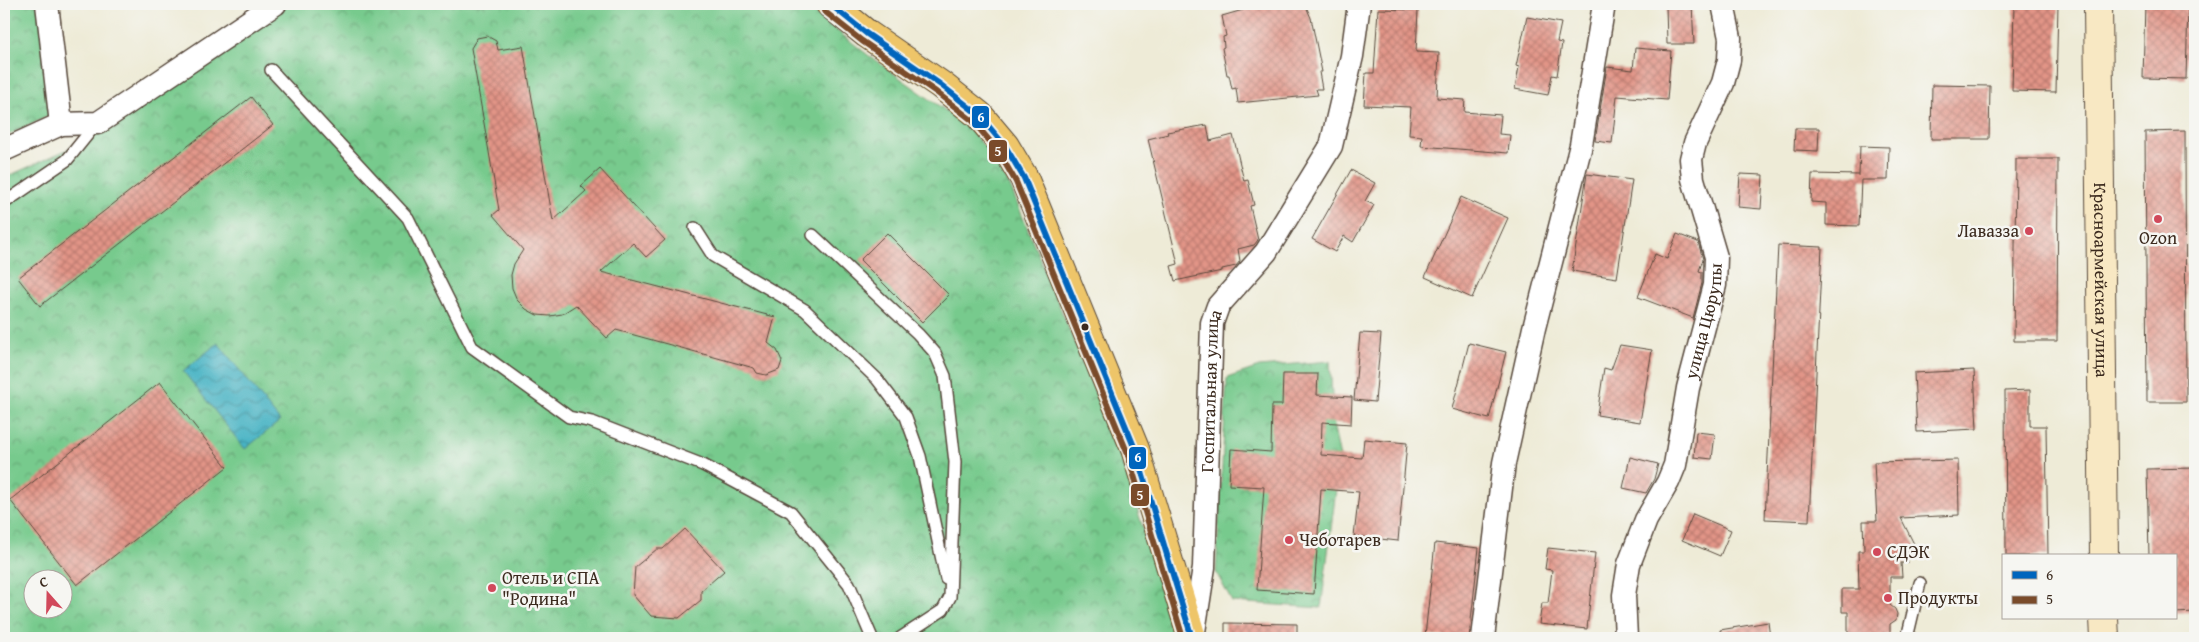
<svg xmlns="http://www.w3.org/2000/svg" width="2199" height="642" viewBox="0 0 2199 642" font-family="'Gentium Book Plus',serif">
<style>
.park{fill:url(#park-crowns);stroke:#597a56;fill-rule:evenodd}
.water{fill:url(#water-waves);stroke:#416e71}
.building{fill:url(#building-cross-hatch)}
.lines{fill:none;stroke-linecap:round;stroke-linejoin:round}
.lane-casing{stroke:#56473a;stroke-width:14}
.street-casing{stroke:#56473a;stroke-width:25}
.secondary-casing{stroke:#56473a;stroke-width:30}
.primary-casing{stroke:#56473a;stroke-width:30}
.lane{stroke:#fff;stroke-width:11}
.street{stroke:#fff;stroke-width:22}
.secondary{stroke:#f8e8c3;stroke-width:28}
.primary{stroke:#eec569;stroke-width:28}
.bus-1-casing{stroke:#f6f6f2;stroke-width:10}
.bus-2-casing{stroke:#f6f6f2;stroke-width:10}
.bus-1{stroke:#0065bd;stroke-width:6}
.bus-2{stroke:#7a4b2a;stroke-width:6}
.poi-dot{fill:#d1495b;stroke:#f6f6f2;stroke-width:2}
.bus-dot{fill:#3b2a1e;stroke:#f6f6f2;stroke-width:2}
.labels{text-anchor:middle;stroke-width:5;stroke-linejoin:round;paint-order:stroke}
.poi-label{font-size:18px;fill:#3b2a1e;stroke:#f6f6f2;text-anchor:start}
.street-label{font-size:18px;fill:#3b2a1e;stroke:#f6f6f2}
.line-badge{stroke:#f6f6f2;stroke-width:2}
.badge-label{font-size:14px;text-anchor:middle;font-weight:bold;fill:#fff}
</style>
<defs>
<pattern id="park-crowns" width="20" height="18" patternUnits="userSpaceOnUse" patternTransform="scale(1.25)"><rect width="20" height="18" fill="#77ca8d"/><path d="M2 6a3 3 0 1 1 6 0M12 15a3 3 0 1 1 6 0" fill="none" stroke="#63a473"/></pattern>
<pattern id="water-waves" width="16" height="10" patternUnits="userSpaceOnUse" patternTransform="scale(1.25)"><rect width="16" height="10" fill="#47b3c4"/><path d="M0 5q4-4 8 0t8 0" fill="none" stroke="#3c929f"/></pattern>
<pattern id="building-cross-hatch" width="8" height="8" patternUnits="userSpaceOnUse" patternTransform="scale(1.25)"><rect width="8" height="8" fill="#e29487"/><path d="M0 0l8 8M0 8l8-8" fill="none" stroke="#b8796e"/></pattern>
</defs>
<rect width="100%" height="100%" fill="#f6f6f2"/>
<filter id="ink" filterUnits="userSpaceOnUse"><feTurbulence type="fractalNoise" baseFrequency=".02" numOctaves="2"/><feDisplacementMap in="SourceGraphic" scale="10" xChannelSelector="R" yChannelSelector="G"/><feConvolveMatrix kernelMatrix="1 2 1 2 8 2 1 2 1" color-interpolation-filters="sRGB"/></filter>
<filter id="wash" filterUnits="userSpaceOnUse"><feTurbulence type="fractalNoise" baseFrequency=".0096" numOctaves="4" result="noise"/><feDisplacementMap in="SourceGraphic" scale="20" xChannelSelector="R" yChannelSelector="G"/><feGaussianBlur stdDeviation="1.12" result="paint"/><feColorMatrix in="noise" values="0 0 0 0 0 0 0 0 0 0 0 0 0 0 0 0 0 1.4 0 .05"/><feComposite in="paint" operator="in"/></filter>
<g filter="url(#wash)">
<rect width="100%" height="100%" fill="#eeebd7"/>
<g class="park">
<polygon points="4,4 44,4 51,115 4,137"/>
<path d="M 281,4 L 776,4 L 810,9 L 868,55 L 966,125 L 991,154 L 1010,186 L 1121,455 L 1176,638 L 4,638 L 4,178 L 66,150 ZM 32,580 L 62,580 L 62,610 L 32,610 Z"/>
<polygon points="1330,361 1334,428 1340,458 1321,608 1232,602 1216,572 1227,378 1259,367"/>
</g>
<polygon class="water" points="218,343 280,421 245,449 183,371"/>
<g id="blocks">
<g class="building">
<polygon points="1264,4 1305,4 1311,18 1322,72 1319,72 1322,89 1316,89 1318,95 1238,103 1236,88 1232,89 1229,75 1227,75 1222,48 1224,47 1223,37 1226,36 1222,16"/>
<polygon points="1692,4 1694,44 1667,44 1666,5"/>
<polygon points="2014,4 2058,4 2056,92 2012,91"/>
<polygon points="2145,4 2188,4 2186,79 2143,78"/>
<polygon points="1378,9 1418,10 1416,52 1439,53 1437,98 1465,100 1464,112 1501,115 1499,134 1510,135 1508,153 1421,146 1422,136 1409,135 1411,107 1364,105 1366,73 1374,73"/>
<polygon points="1527,17 1561,23 1557,42 1562,43 1557,76 1552,75 1548,95 1515,89 1519,67 1516,66"/>
<polygon points="487,36 496,41 498,50 523,46 553,221 586,191 581,186 600,169 665,240 646,257 633,243 601,272 775,317 768,343 777,350 782,361 779,370 766,375 757,373 754,368 616,330 607,338 576,305 562,314 550,316 537,315 526,309 517,300 512,288 511,275 514,264 523,250 493,215 499,210 471,48 477,38"/>
<polygon points="1635,48 1671,51 1667,100 1617,96 1612,143 1595,141 1607,67 1633,70"/>
<polygon points="1932,85 1990,86 1989,139 1931,139"/>
<polygon points="251,97 273,125 40,306 18,278"/>
<polygon points="1207,125 1210,141 1233,135 1244,181 1248,180 1254,205 1250,206 1258,240 1254,245 1238,249 1240,261 1236,266 1222,269 1222,271 1175,281 1171,266 1178,264 1148,139 1168,134 1167,132"/>
<polygon points="1795,128 1819,128 1818,151 1794,150"/>
<polygon points="2185,131 2186,402 2147,402 2145,132"/>
<polygon points="1860,146 1889,147 1888,180 1861,180 1859,226 1826,225 1826,203 1811,202 1812,174 1859,175"/>
<polygon points="2016,159 2058,159 2057,341 2014,341"/>
<polygon points="1351,170 1375,183 1365,201 1374,205 1353,242 1344,236 1335,252 1312,239"/>
<polygon points="1587,174 1632,180 1617,278 1572,271"/>
<polygon points="1740,174 1763,175 1761,209 1738,207"/>
<polygon points="1461,197 1508,218 1472,298 1425,277"/>
<polygon points="887,233 949,295 922,322 860,260"/>
<polygon points="1677,234 1698,242 1703,259 1699,271 1702,272 1702,283 1693,318 1638,297 1655,254 1667,259"/>
<polygon points="1778,245 1822,247 1809,521 1765,519"/>
<polygon points="1360,333 1381,334 1375,402 1354,400"/>
<polygon points="1469,343 1506,352 1489,419 1452,409"/>
<polygon points="1620,345 1652,350 1640,422 1597,415 1604,368 1611,370"/>
<polygon points="1974,370 1977,429 1917,432 1914,373"/>
<polygon points="1283,374 1318,374 1317,395 1352,397 1351,424 1322,422 1321,455 1362,458 1364,439 1407,443 1398,541 1354,536 1359,492 1321,489 1314,594 1257,590 1264,487 1229,485 1231,449 1271,452 1272,405 1282,405"/>
<polygon points="160,382 227,467 77,585 10,500"/>
<polygon points="2030,390 2030,426 2046,426 2048,556 2006,556 2005,391"/>
<polygon points="1696,432 1715,434 1712,459 1694,457"/>
<polygon points="1630,457 1658,464 1654,479 1646,493 1623,488"/>
<polygon points="1958,460 1959,515 1901,518 1916,548 1907,552 1908,563 1901,563 1902,577 1890,577 1890,605 1895,609 1897,614 1896,620 1890,624 1890,635 1885,635 1885,638 1848,638 1848,612 1842,612 1842,589 1859,589 1858,551 1864,551 1863,521 1877,521 1874,462"/>
<polygon points="2194,468 2195,612 2175,613 2175,556 2149,556 2147,469"/>
<polygon points="1693,514 1731,530 1720,556 1682,540"/>
<polygon points="685,529 724,571 701,591 701,600 679,618 651,616 633,595 635,567 657,549 663,549"/>
<polygon points="1435,543 1479,548 1469,638 1425,636"/>
<polygon points="1548,548 1595,553 1587,629 1539,624 1542,603 1548,603 1552,570 1545,569"/>
<polygon points="1768,622 1770,638 1721,638 1720,630"/>
<polygon points="1225,623 1297,624 1297,638 1225,638"/>
</g>
</g>
</g>
<g filter="url(#ink)">
<use href="#blocks" fill-opacity="0" stroke="#56473a" stroke-width="1"/>
<g class="lines">
<defs>
<g id="lane">
<polyline points="271,70 408,218 472,347 569,417 592,422 703,465 791,512 849,584 872,638"/>
<polyline points="4,203 67,160 96,124"/>
<polyline points="695,228 713,256 805,310 877,379 906,417 920,456 946,579"/>
<polyline points="813,235 918,334 935,353 945,376 955,462 950,597 943,610 900,638"/>
<polyline points="1907,638 1920,583"/>
</g>
<g id="street">
<polyline points="47,4 61,124 98,123 275,4"/>
<polyline points="4,150 61,124"/>
<path id="s1" d="M 1193,638 L 1204,567 L 1212,323 L 1218,306 L 1266,252 L 1331,146 L 1352,56 L 1359,4"/>
<polyline points="1483,638 1504,463 1534,328 1581,145 1604,4"/>
<path id="s2" d="M 1626,638 L 1624,595 L 1629,564 L 1646,520 L 1668,482 L 1675,465 L 1688,388 L 1715,285 L 1716,257 L 1693,179 L 1691,159 L 1695,143 L 1723,83 L 1729,60 L 1730,38 L 1723,4"/>
</g>
<g id="secondary">
<path id="s3" d="M 2098,4 L 2104,556"/>
<polyline points="2104,618 2105,638"/>
</g>
<polyline id="primary" points="830,4 867,34 941,85 979,115 1005,146 1024,178 1135,449 1192,638"/>
</defs>
<use href="#lane" class="lane-casing"/>
<use href="#street" class="street-casing"/>
<use href="#secondary" class="secondary-casing"/>
<use href="#primary" class="primary-casing"/>
<use href="#lane" class="lane"/>
<use href="#street" class="street"/>
<use href="#secondary" class="secondary"/>
<use href="#primary" class="primary"/>
<defs>
<polyline id="bus-1" points="830,4 867,34 941,85 979,115 1005,146 1024,178 1135,449 1192,638"/>
<polyline id="bus-2" points="824,11 862,41 936,92 973,121 998,151 1016,182 1127,452 1183,638"/>
</defs>
<use href="#bus-1" class="bus-1-casing"/>
<use href="#bus-2" class="bus-2-casing"/>
<use href="#bus-1" class="bus-1"/>
<use href="#bus-2" class="bus-2"/>
</g>
</g>
<g class="poi-dot">
<circle cx="2158" cy="219" r="5"/>
<circle cx="2029" cy="231" r="5"/>
<circle cx="1289" cy="540" r="5"/>
<circle cx="1877" cy="552" r="5"/>
<circle cx="492" cy="588" r="5"/>
<circle cx="1888" cy="598" r="5"/>
</g>
<circle class="bus-dot" cx="1085" cy="327" r="4.5"/>
<g class="labels">
<g class="poi-label">
<text x="2019" y="237" text-anchor="end">Лавазза</text>
<text x="2158" y="244" text-anchor="middle">Ozon</text>
<text x="1299" y="546">Чеботарев</text>
<text x="1887" y="558">СДЭК</text>
<text x="502" y="584">Отель и СПА<tspan x="502" dy="21">"Родина"</tspan></text>
<text x="1898" y="604">Продукты</text>
</g>
<g class="street-label">
<text dy="6" stroke="none"><textPath href="#s3" startOffset="276">Красноармейская улица</textPath></text>
<text dy="6" stroke="none"><textPath href="#s2" startOffset="331">улица Цюрупы</textPath></text>
<text dy="6" stroke="none"><textPath href="#s1" startOffset="248">Госпитальная улица</textPath></text>
</g>
</g>
<g class="line-badge">
<rect x="971" y="105" width="19" height="24" rx="5" fill="#0065bd"/>
<rect x="988" y="139" width="20" height="24" rx="5" fill="#7a4b2a"/>
<rect x="1128" y="446" width="19" height="24" rx="5" fill="#0065bd"/>
<rect x="1130" y="483" width="20" height="24" rx="5" fill="#7a4b2a"/>
</g>
<g class="badge-label">
<text x="981" y="122">6</text>
<text x="998" y="156">5</text>
<text x="1138" y="462">6</text>
<text x="1140" y="500">5</text>
</g>
<rect width="2199" height="642" fill="none" stroke="#f6f6f2" stroke-width="20"/>
<rect x="2002" y="554" width="175" height="65" fill="#f6f6f2" stroke="#aba49d"/>
<rect x="2012" y="571" width="25" height="8" fill="#0065bd" stroke="#aba49d"/>
<text x="2046" y="580" font-size="15" fill="#3b2a1e">6</text>
<rect x="2012" y="596" width="25" height="8" fill="#7a4b2a" stroke="#aba49d"/>
<text x="2046" y="604" font-size="15" fill="#3b2a1e">5</text>
<g transform="translate(48 594) rotate(340)"><circle r="24" fill="#f6f6f2" stroke="#aba49d"/>
<path d="M0-4L9 19L0 12L-9 19Z" fill="#d1495b"/>
<text y="-8" font-size="14" font-weight="bold" text-anchor="middle" fill="#3b2a1e">С</text>
</g>
</svg>
